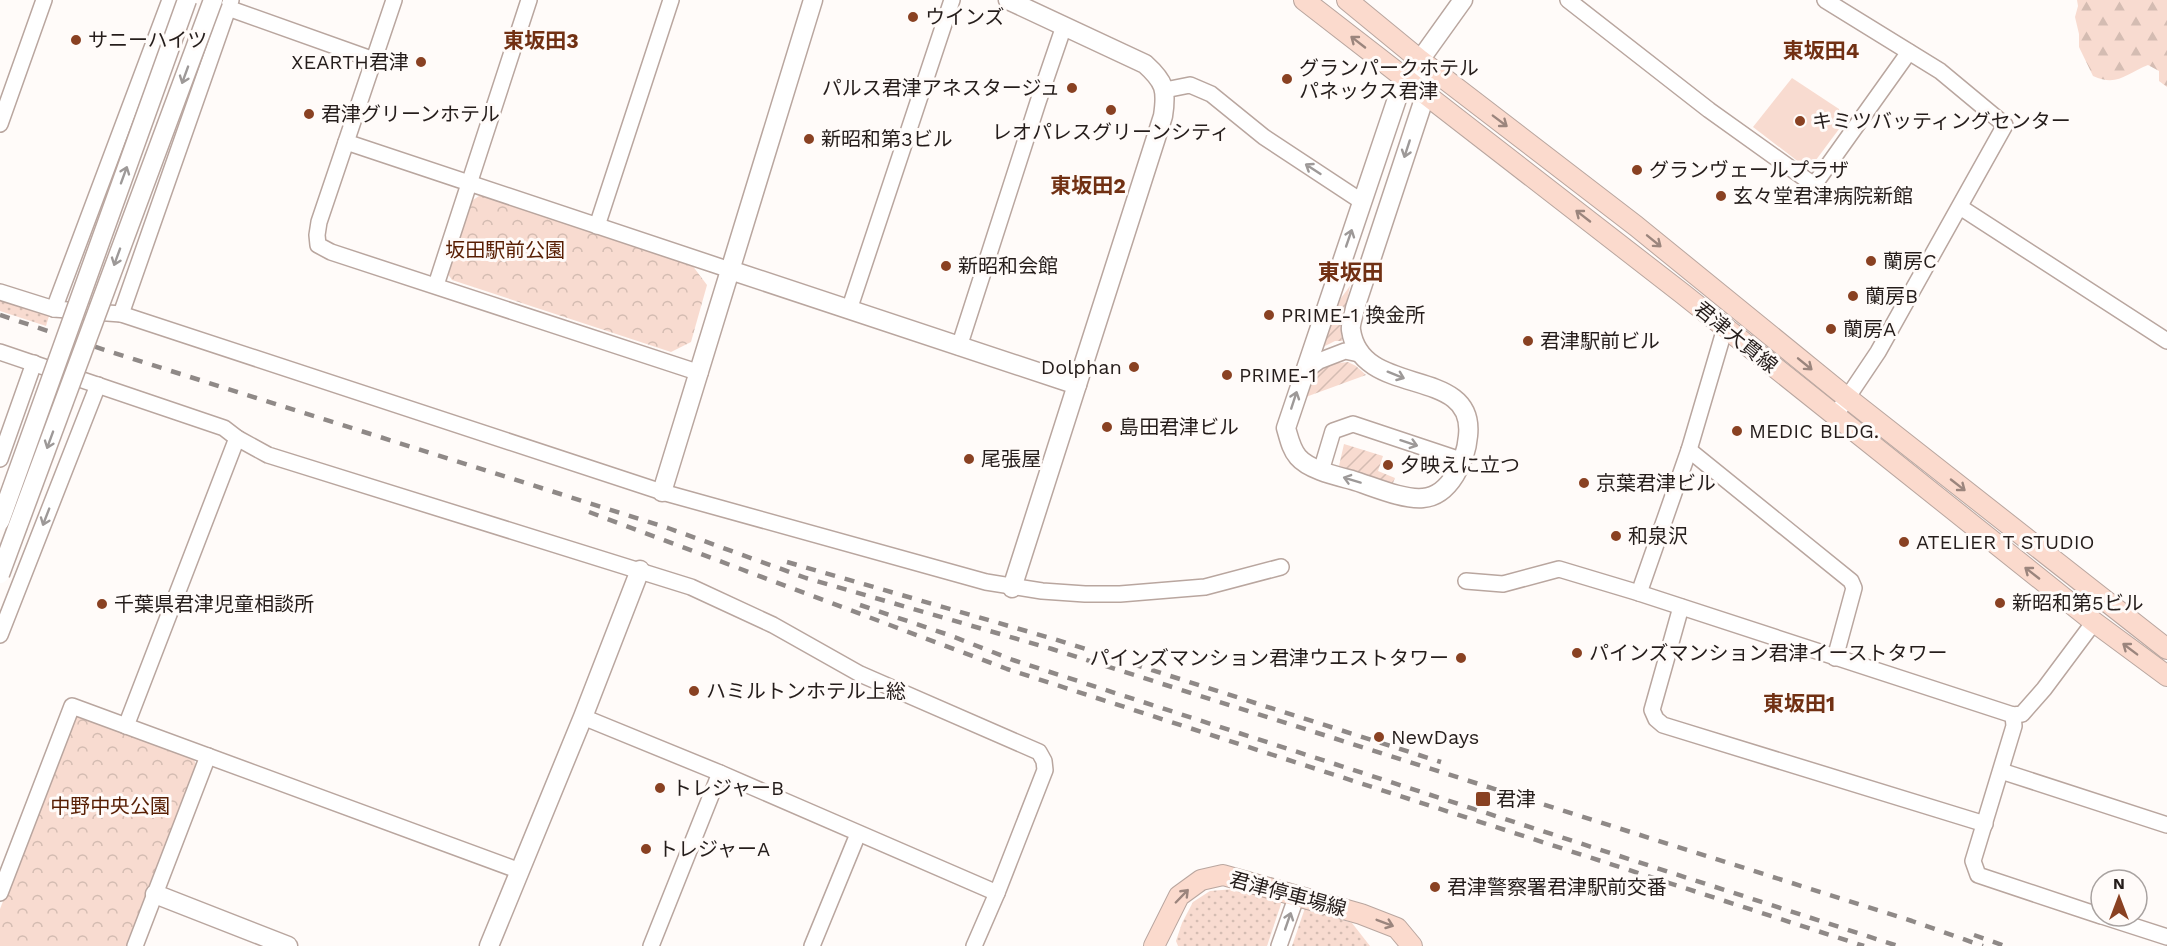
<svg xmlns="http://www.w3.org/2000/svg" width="2167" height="946" viewBox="0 0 2167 946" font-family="'Work Sans','Noto Sans JP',sans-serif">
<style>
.grass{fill:url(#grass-dots)}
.forest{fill:url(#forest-firs)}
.park{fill:url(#park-crowns)}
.garden{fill:url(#garden-furrows)}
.pitch{fill:#f8dbd0}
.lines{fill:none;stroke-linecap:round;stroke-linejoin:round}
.minor-casing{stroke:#b9a69f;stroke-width:18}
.tertiary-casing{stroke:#b9a69f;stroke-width:21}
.secondary-casing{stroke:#b9a69f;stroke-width:22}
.minor{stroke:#fff;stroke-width:15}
.tertiary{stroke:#fff;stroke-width:18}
.secondary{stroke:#fbdacd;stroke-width:20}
.rail{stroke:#8f8987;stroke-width:4.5;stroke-dasharray:10 10;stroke-linecap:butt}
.tertiary-bridge-casing{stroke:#b9a69f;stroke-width:21;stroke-linecap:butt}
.tertiary-bridge{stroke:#fff;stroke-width:18}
.oneway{stroke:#9b857d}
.oneway2{stroke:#9d9998}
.poi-dot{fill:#894122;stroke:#fffbf9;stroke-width:2}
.labels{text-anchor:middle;stroke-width:6;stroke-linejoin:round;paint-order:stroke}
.poi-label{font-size:20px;fill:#251d1b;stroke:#fffbf9;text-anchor:start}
.park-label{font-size:20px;fill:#581e03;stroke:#fffbf9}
.street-label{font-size:20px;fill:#251d1b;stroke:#fffbf9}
.neighbourhood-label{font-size:21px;font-weight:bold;fill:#713013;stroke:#fffbf9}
.quarter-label{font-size:22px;font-weight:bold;fill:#713013;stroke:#fffbf9}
</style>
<defs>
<pattern id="grass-dots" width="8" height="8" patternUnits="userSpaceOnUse" patternTransform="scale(1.5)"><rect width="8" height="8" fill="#f8dbd0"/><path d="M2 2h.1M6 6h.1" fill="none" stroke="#d4bcb2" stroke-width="1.8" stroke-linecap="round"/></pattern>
<pattern id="forest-firs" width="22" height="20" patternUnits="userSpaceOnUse" patternTransform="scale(1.5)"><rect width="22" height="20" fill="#f8dbd0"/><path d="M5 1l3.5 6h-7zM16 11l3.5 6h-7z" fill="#d4bcb2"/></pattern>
<pattern id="park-crowns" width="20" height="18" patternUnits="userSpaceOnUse" patternTransform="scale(1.5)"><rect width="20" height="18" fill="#f8dbd0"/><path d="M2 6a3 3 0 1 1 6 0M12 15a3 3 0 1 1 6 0" fill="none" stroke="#d4bcb2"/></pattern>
<pattern id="garden-furrows" width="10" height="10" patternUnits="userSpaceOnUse" patternTransform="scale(1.5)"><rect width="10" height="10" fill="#f8dbd0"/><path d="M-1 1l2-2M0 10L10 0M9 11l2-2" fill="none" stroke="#d4bcb2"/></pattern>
</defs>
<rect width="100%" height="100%" fill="#fffbf9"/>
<g class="grass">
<polygon points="0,300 49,316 46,326 0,311"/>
<polygon points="1234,889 1246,890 1282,901 1267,946 1178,946 1176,941 1182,923 1193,902 1210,891"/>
<polygon points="1305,908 1352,923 1370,946 1292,946"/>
</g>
<path class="forest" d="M 2077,0 L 2167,0 L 2167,87 L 2159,81 L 2159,71 L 2148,65 C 2125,74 2118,87 2093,76 L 2079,47 L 2079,34 L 2075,17 L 2078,6 Z"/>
<g class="park">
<polygon points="482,194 692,265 707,285 691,342 671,352 452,280 448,274 470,202"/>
<polygon points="74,715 192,756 197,766 127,946 0,946 0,909"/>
</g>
<g class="garden">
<polygon points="1350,286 1341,328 1342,341 1335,341 1317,350 1341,298"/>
<path d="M 1348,362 L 1356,366 L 1366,375 L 1303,398 C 1312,371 1319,364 1348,362 Z"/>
<polygon points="1344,444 1383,456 1378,471 1395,478 1393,483 1339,466"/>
</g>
<polygon class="pitch" points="1792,78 1839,109 1842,125 1813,164 1804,166 1753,127"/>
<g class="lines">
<defs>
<g id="minor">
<polyline points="394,0 319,222 317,235 318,245 331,252 700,373"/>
<polyline points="1568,0 1709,110 1814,185 1909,52"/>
<polyline points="1825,0 1940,71 2005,125 1878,352 1835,416"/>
<polyline points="228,8 374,60"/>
<polyline points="1165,90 1190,85 1211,94 1264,137 1361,201"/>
<polyline points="0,124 44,0"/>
<polyline points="346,142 730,270"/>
<polyline points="1960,207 2167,341"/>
<polyline points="597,226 671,0"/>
<polyline points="436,285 529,0"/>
<polyline points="0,292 54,309 121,314 662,492 986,582 1042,591 1085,594 1120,594 1205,587 1281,567"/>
<polyline points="54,309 170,0"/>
<polyline points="849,310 952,0"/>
<polyline points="121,314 231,0"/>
<polyline points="1725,328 1689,450 1639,593 2013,715 2022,714 2044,689 2094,622"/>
<polyline points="959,347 1038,102 1064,26"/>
<polyline points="0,352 224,428 237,438 268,455 691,587 773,625 860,674 1039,752 1044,761 1045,770 997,893 974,946"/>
<polyline points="1303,373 1319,361 1345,351 1359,354"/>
<polyline points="1689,450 1851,581 1854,588 1835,658"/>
<polyline points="0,459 34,363"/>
<polyline points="1321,471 1333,431 1353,424 1461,460"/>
<polyline points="1466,581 1503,584 1559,569 1639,593"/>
<polyline points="1681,607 1652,710 1656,719 1663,725 1985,824"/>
<polyline points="0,635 98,385"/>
<polyline points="2013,715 2014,726 1973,861 1978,875 2101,916"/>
<polyline points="583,717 720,773 997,893"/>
<polyline points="126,726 237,438"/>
<polyline points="2001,771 2167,825"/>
<polyline points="0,893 72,706 520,871"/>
<polyline points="2102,916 2167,937"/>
<polyline points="135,946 208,756"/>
<polyline points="651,946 720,773"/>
<polyline points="812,946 858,834"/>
<polyline points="1279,946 1297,895"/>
</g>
<g id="tertiary">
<path d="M 1008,0 L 1145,64 C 1165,82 1167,90 1163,116 L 1012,588"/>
<path d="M 1420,60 L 1426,93 L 1355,308 C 1354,315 1350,324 1351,330 C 1361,400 1476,364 1468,436 C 1466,460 1450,496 1423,498 C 1403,500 1372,486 1352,480 C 1337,476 1309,470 1298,457 C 1291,449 1289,438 1286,428 L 1404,78 L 1420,60 L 1463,0"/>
<polyline points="730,270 1077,385"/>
<polyline points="662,492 813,0"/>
<polyline points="155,894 288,946"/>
<polyline points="489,946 583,717 640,570"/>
</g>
<g id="secondary">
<polyline points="1304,0 1683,294 2094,622 2167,676"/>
<polyline points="1347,0 1420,60 1636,226 1840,392 2167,649"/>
<polyline points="1154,946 1179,896 1201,880 1223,875 1361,914 1397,928 1412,946"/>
</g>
</defs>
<use href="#minor" class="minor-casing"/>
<use href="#tertiary" class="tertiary-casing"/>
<use href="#secondary" class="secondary-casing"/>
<use href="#minor" class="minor"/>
<use href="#tertiary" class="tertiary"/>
<use href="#secondary" class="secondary"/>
<g class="rail">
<polyline points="0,315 111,352 668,528 806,578 1052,649 1912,921 1983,946"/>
<polyline points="589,512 1007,669 1864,946"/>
<polyline points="787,562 1054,639 1441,762"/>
<polyline points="860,605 949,635 1013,660 1898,946"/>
<polyline points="1974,935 2005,946"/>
</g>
<defs>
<g id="tertiary-bridge">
<polyline points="0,521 187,0"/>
<polyline points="0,574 213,0"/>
</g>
</defs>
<use href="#tertiary-bridge" class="tertiary-bridge-casing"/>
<use href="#tertiary-bridge" class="tertiary-bridge"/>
</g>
<defs><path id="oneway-shaft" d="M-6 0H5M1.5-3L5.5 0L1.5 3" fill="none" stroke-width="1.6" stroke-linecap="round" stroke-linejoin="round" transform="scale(1.5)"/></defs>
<g class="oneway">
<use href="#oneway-shaft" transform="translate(1358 42) rotate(-142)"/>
<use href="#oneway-shaft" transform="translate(1500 121) rotate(37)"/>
<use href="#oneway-shaft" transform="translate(1583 216) rotate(-142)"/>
<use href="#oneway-shaft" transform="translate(1654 241) rotate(39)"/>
<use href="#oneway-shaft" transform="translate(1805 364) rotate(39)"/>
<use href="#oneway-shaft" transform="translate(1958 485) rotate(38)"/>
<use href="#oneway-shaft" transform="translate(2032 573) rotate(-142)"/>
<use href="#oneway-shaft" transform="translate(2130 649) rotate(-143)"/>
<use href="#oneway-shaft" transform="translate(1182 896) rotate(-46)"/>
<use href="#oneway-shaft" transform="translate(1385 923) rotate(21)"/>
</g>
<g class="oneway2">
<use href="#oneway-shaft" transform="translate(185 75) rotate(110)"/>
<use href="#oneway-shaft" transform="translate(1407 149) rotate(108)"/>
<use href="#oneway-shaft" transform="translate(1313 169) rotate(-147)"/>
<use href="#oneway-shaft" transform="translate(124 175) rotate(-70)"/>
<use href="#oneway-shaft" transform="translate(1349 238) rotate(-71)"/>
<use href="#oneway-shaft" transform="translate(117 257) rotate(110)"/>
<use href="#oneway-shaft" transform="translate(1396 375) rotate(22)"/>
<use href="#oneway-shaft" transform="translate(1294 400) rotate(-72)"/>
<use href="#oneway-shaft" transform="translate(50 440) rotate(110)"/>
<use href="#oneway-shaft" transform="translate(1409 443) rotate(18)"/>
<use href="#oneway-shaft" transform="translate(1352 480) rotate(-163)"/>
<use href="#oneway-shaft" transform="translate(46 517) rotate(111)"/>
<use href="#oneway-shaft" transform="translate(1288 921) rotate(-71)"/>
</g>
<g class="poi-dot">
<circle cx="913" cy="17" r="6"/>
<circle cx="76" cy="40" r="6"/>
<circle cx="421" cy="62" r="6"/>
<circle cx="1287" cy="79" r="6"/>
<circle cx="1072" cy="88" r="6"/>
<circle cx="1111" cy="110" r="6"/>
<circle cx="309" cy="114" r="6"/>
<circle cx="1800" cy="121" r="6"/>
<circle cx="809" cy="139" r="6"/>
<circle cx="1637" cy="170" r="6"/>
<circle cx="1721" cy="196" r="6"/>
<circle cx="1871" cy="261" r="6"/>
<circle cx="946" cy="266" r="6"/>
<circle cx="1853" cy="296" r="6"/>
<circle cx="1269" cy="315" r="6"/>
<circle cx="1831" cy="329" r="6"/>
<circle cx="1528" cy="341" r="6"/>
<circle cx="1134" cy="367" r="6"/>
<circle cx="1227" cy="375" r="6"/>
<circle cx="1107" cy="427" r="6"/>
<circle cx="1737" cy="431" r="6"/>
<circle cx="969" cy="459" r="6"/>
<circle cx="1388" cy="465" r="6"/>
<circle cx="1584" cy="483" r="6"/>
<circle cx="1616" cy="536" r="6"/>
<circle cx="1904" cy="542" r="6"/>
<circle cx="2000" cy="603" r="6"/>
<circle cx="102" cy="604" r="6"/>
<circle cx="1577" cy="653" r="6"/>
<circle cx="1461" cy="658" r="6"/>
<circle cx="694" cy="691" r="6"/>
<circle cx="1379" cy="737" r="6"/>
<circle cx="660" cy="788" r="6"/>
<rect x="1475" y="791" width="16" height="16" rx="3"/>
<circle cx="646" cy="849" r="6"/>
<circle cx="1435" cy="887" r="6"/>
</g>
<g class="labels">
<g class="poi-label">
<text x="925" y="24">ウインズ</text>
<text x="88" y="47">サニーハイツ</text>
<text x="409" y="69" text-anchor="end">XEARTH君津</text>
<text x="1299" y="75">グランパークホテル<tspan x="1299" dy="23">パネックス君津</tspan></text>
<text x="1060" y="95" text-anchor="end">パルス君津アネスタージュ</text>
<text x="321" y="121">君津グリーンホテル</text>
<text x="1812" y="128">キミツバッティングセンター</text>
<text x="1111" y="139" text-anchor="middle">レオパレスグリーンシティ</text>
<text x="821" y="146">新昭和第3ビル</text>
<text x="1649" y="177">グランヴェールプラザ</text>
<text x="1733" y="203">玄々堂君津病院新館</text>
<text x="1883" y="268">蘭房C</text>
<text x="958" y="273">新昭和会館</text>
<text x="1865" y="303">蘭房B</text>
<text x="1281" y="322">PRIME-1 換金所</text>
<text x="1843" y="336">蘭房A</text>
<text x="1540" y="348">君津駅前ビル</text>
<text x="1122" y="374" text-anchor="end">Dolphan</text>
<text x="1239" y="382">PRIME-1</text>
<text x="1119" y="434">島田君津ビル</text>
<text x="1749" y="438">MEDIC BLDG.</text>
<text x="981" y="466">尾張屋</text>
<text x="1400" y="472">夕映えに立つ</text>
<text x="1596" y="490">京葉君津ビル</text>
<text x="1628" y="543">和泉沢</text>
<text x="1916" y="549">ATELIER T STUDIO</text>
<text x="2012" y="610">新昭和第5ビル</text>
<text x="114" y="611">千葉県君津児童相談所</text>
<text x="1589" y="660">パインズマンション君津イーストタワー</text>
<text x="1449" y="665" text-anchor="end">パインズマンション君津ウエストタワー</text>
<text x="706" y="698">ハミルトンホテル上総</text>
<text x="1391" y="744">NewDays</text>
<text x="672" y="795">トレジャーB</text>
<text x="1496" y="806">君津</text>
<text x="658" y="856">トレジャーA</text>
<text x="1447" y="894">君津警察署君津駅前交番</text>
</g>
<g class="park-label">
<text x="505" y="257">坂田駅前公園</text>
<text x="110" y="813">中野中央公園</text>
</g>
<g class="street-label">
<text transform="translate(1736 337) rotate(39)" y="7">君津大貫線</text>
<text transform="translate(1288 894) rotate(15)" y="7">君津停車場線</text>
</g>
<g class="neighbourhood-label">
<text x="541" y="48">東坂田3</text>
<text x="1821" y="58">東坂田4</text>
<text x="1088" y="193">東坂田2</text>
<text x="1799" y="711">東坂田1</text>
</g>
<g class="quarter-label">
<text x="1351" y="280">東坂田</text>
</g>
</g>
<g transform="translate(2119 898)"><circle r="28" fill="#fffbf9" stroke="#a8a2a0" stroke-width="1.5"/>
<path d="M0-4.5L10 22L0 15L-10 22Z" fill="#894122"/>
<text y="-9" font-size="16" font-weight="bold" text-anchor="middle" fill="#251d1b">N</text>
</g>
</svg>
